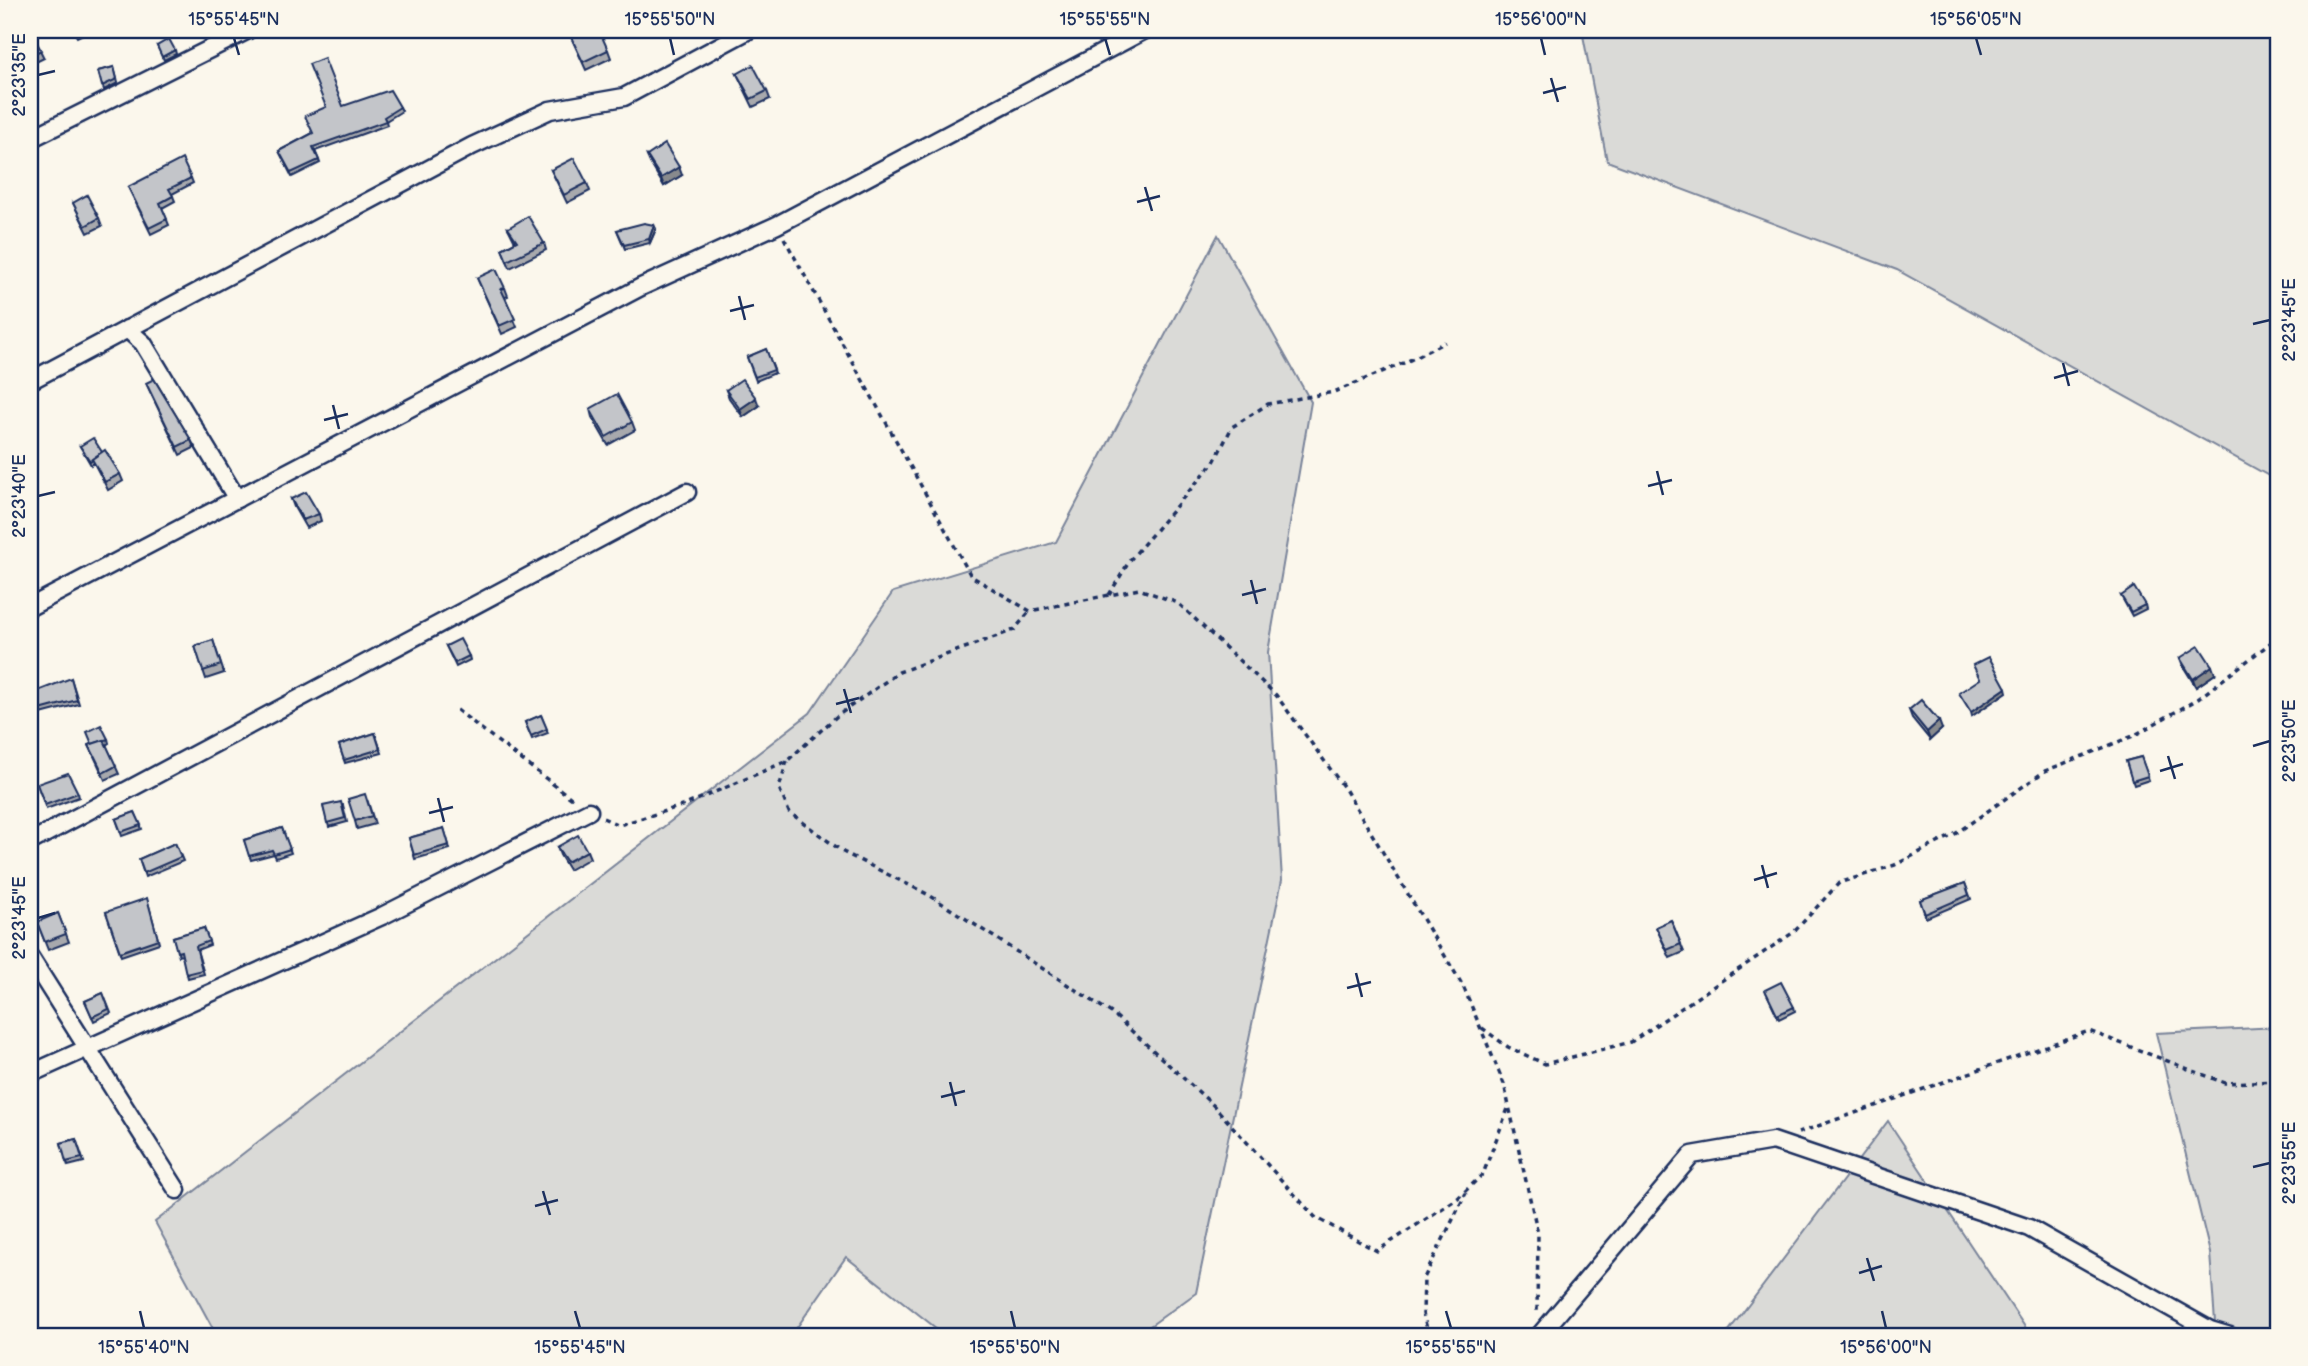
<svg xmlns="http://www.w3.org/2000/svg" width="2308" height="1366" viewBox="0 0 2308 1366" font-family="'Balsamiq Sans',sans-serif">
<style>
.green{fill:#dadad7;stroke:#7a849a;stroke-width:2}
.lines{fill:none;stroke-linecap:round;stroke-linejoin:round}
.stream{stroke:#747e96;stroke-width:5}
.street-casing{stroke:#1b2f5e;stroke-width:21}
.path{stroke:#1b2f5e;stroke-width:3.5;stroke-dasharray:5 5;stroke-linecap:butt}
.street{stroke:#fbf7ec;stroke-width:16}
.wall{fill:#a8a9ad;stroke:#1b2f5e;stroke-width:2}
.shaded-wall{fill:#888a8d;stroke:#1b2f5e;stroke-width:2}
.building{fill:#c3c5c9;stroke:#1b2f5e;stroke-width:2}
.ticks{fill:none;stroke:#1b2f5e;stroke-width:2.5}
.neatline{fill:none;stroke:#1b2f5e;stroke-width:2.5}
.ticks-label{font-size:18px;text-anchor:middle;fill:#1b2f5e}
</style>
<rect width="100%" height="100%" fill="#fbf7ec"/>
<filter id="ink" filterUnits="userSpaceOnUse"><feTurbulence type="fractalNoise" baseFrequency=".0143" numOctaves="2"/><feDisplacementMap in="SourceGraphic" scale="14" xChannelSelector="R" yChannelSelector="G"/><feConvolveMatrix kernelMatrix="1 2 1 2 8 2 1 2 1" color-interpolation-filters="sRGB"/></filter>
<g filter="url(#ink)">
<g class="green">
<polygon points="1582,30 2278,30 2278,481 1897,270 1607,161"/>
<polygon points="1218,235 1311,402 1268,652 1282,880 1196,1293 1136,1336 946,1336 846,1257 791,1336 217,1336 155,1222 810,713 893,592 1056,542"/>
<polygon points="2278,1027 2278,1336 2216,1336 2210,1253 2156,1033"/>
<polygon points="1888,1121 2031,1336 1725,1336"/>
</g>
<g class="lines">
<polyline class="stream" points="2272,30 2278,52"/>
<defs>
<g id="street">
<polyline points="30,139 248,30"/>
<polyline points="127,329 143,343 237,499"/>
<polyline points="30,381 472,146 550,110 624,97 749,30"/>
<polyline points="30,607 641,287 777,225 1145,30"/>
<polyline points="30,842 687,492"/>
<polyline points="30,957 177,1190"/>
<polyline points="30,1074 382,916 589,811"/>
<polyline points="1539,1336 1692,1155 1773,1141 2029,1228 2210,1330 2230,1336"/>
</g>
</defs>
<use href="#street" class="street-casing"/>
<g class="path">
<polyline points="784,238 971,576 1030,611 1139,589 1178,603 1276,695 1345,789 1463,986 1504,1084 1538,1234 1537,1313"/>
<polyline points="1109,595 1130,560 1214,462 1232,427 1268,404 1334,392 1406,362 1445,342"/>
<polyline points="457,710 575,801"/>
<polyline points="787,761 779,788 789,812 843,852 929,895 1113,1014 1213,1105 1315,1217 1377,1251 1458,1198 1483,1174 1509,1106"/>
<polyline points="603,818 619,825 685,805 787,761 837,716 899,672 1014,630 1030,611"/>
<polyline points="1482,1028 1508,1047 1545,1064 1631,1042 1794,932 1839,883 1895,865 1955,834 2045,771 2133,736 2198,699 2278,637"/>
<polyline points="1798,1133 2089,1031 2225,1083 2278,1081"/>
<polyline points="1429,1336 1423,1314 1424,1278 1466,1193"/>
</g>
<use href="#street" class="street"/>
</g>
<g class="wall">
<polygon points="30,30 44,58 30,65"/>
<polygon points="73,30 91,30 77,37"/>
<polygon points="571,37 608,50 611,58 586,70"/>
<polygon points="157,46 175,50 176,54 164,60"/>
<polygon points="114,67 118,83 104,90 98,71"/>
<polygon points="737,74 767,91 770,99 753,107"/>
<polygon points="343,106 400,107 402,111 386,121 387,125 315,151 320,163 292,177 279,151 313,133"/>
<polygon points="647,156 682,175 664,186 650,163"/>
<polygon points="551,170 587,183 590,191 567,203"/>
<polygon points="191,178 193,183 172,194 175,201 162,208 169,225 151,234 128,187"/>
<polygon points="73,203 99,218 102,226 88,233"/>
<polygon points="654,225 656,229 650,243 625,249 617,230"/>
<polygon points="508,228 544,243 546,250 510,268 502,249 515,242"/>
<polygon points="477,278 505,288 508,296 505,297 517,327 502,334"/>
<polygon points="766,349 775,373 756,381 747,357"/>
<polygon points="146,383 191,440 194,448 180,455"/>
<polygon points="726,390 759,406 743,417 729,398"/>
<polygon points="590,409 632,422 635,430 608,445 592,417"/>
<polygon points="80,446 102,452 120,474 123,481 108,490 94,463 91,465"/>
<polygon points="291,499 319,514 321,521 306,528 294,507"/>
<polygon points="2121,596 2145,605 2146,609 2132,616"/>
<polygon points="213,640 224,673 206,679 195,646"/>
<polygon points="446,646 469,656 470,660 456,667"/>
<polygon points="2180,658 2215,674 2196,687 2183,666"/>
<polygon points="71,678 79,704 33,716 30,706"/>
<polygon points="1909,710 1942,729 1930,740 1912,718"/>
<polygon points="541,715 548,733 532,739 525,722"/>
<polygon points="375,733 382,753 345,763 339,745"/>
<polygon points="108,739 109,743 106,745 119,774 105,780 89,745"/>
<polygon points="2141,757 2149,780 2134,785 2126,761"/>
<polygon points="37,784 78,793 79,797 46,809"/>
<polygon points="368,802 375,824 357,829 355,821"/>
<polygon points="343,805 347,822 329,827 323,806"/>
<polygon points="135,812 142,829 122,836 116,819"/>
<polygon points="282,828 291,853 276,858 274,854 251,860 244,840"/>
<polygon points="444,828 450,849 415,859 409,838"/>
<polygon points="175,843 183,861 145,877 139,859"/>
<polygon points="557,847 587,851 590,858 569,870 560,855"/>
<polygon points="1965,883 1971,899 1926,918 1920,900"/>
<polygon points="148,902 159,943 121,956 106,912"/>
<polygon points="58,913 69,942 48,950 37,922"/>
<polygon points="1671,920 1684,952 1670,958 1656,927"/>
<polygon points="204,928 210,945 197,950 204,974 188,978 182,955 179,956 173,937"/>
<polygon points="103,993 111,1013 94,1021 85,1001"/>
<polygon points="1767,994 1794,1007 1795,1011 1779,1019"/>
<polygon points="76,1139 84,1162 68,1166 61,1143"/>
</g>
<g class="shaded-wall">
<polygon points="679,167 682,175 664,186 661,178"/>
<polygon points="654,225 656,229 650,243 649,239"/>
<polygon points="756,398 759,406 743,417 740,409"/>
<polygon points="2212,666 2215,674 2196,687 2193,679"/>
<polygon points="2006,688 2007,692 1972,716 1971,712"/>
<polygon points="1939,721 1942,729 1930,740 1927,732"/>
</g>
<g class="building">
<polygon points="30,30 41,50 30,56"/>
<polygon points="586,30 599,30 608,50 583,62 571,37"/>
<polygon points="169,39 175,50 162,57 157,46"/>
<polygon points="324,58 343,106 390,90 400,107 384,117 386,121 313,147 319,160 291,173 279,151 313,133 305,116 326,107 309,64"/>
<polygon points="753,65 767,91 751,99 737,74"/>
<polygon points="114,67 117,79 102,86 98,71"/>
<polygon points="665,144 679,167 661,178 647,156"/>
<polygon points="574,158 587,183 564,195 551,170"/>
<polygon points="182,159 191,178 169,189 173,196 160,203 167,219 149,228 128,187"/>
<polygon points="87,195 99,218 85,226 73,203"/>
<polygon points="528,216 544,243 507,261 502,249 517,241 508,228"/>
<polygon points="644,223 654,225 649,239 624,245 617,230"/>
<polygon points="496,269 505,288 501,289 515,319 499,326 477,278"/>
<polygon points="766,349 774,370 755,377 747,357"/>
<polygon points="154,379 191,440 177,447 146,383"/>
<polygon points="742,379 756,398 740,409 726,390"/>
<polygon points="617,394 632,422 606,437 590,409"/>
<polygon points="93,438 102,452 90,461 80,446"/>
<polygon points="105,450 120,474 105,482 92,459"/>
<polygon points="306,492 319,514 303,520 291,499"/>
<polygon points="2134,587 2145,605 2131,612 2121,596"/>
<polygon points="460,639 469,656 455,663 446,646"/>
<polygon points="213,640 221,665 203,671 195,646"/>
<polygon points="2199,646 2212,666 2193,679 2180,658"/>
<polygon points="1989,657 2006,688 1971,712 1959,693 1980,679 1973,665"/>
<polygon points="71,678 77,700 32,712 30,706 30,694"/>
<polygon points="1921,700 1939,721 1927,732 1909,710"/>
<polygon points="541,715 547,729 531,736 525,722"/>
<polygon points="101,725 108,739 92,744 87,732"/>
<polygon points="375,733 380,749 344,760 339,745"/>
<polygon points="104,740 116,766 103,773 89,745"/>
<polygon points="2141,757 2148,776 2132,781 2126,761"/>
<polygon points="68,773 78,793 45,805 37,784"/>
<polygon points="365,794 372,816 355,821 348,799"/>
<polygon points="341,802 345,818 327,823 323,806"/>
<polygon points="135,812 141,825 121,832 116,819"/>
<polygon points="282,828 290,849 274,854 272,850 249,856 244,840"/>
<polygon points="444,828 449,845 414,855 409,838"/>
<polygon points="578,835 587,851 567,862 557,847"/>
<polygon points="175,843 181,857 144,873 139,859"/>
<polygon points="1965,883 1969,895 1925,914 1920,900"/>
<polygon points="147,898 158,939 120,952 106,912"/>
<polygon points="58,913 66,934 45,942 37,922"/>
<polygon points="1671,920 1681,944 1667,950 1656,927"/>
<polygon points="204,928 209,941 196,946 202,970 186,974 181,951 177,952 173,937"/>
<polygon points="1781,982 1794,1007 1777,1015 1765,990"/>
<polygon points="103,993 109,1009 92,1017 85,1001"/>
<polygon points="76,1139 82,1158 66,1162 61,1143"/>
</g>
</g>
<path class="ticks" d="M 234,38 L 239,55M 670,38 L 674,55M 1105,38 L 1110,55M 1541,38 L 1545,55M 1976,38 L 1981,55M 38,75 L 55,71M 1551,78 L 1558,102M 1543,93 L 1566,87M 1145,187 L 1152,211M 1137,202 L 1160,196M 739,296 L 745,320M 730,311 L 754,305M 2253,324 L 2270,320M 2063,363 L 2069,386M 2054,378 L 2078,371M 333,405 L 339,429M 324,420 L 348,414M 1657,471 L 1663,495M 1648,486 L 1672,480M 38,496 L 55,492M 1251,580 L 1257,604M 1242,595 L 1266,589M 844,689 L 851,713M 836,704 L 859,698M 2253,746 L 2270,741M 2168,756 L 2175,779M 2160,771 L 2183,764M 438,798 L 444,822M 429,813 L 453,807M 1762,865 L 1768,888M 1754,880 L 1777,873M 38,918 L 55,913M 1356,973 L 1362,997M 1347,988 L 1371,982M 950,1082 L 956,1106M 941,1097 L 965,1091M 2253,1167 L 2270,1163M 543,1191 L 550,1215M 535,1206 L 558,1200M 1867,1258 L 1874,1281M 1859,1273 L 1882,1266M 140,1311 L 144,1328M 575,1311 L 580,1328M 1011,1311 L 1015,1328M 1446,1311 L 1451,1328M 1882,1311 L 1886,1328"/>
<rect width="2308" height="1366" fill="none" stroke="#fbf7ec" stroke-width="77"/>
<rect x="38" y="38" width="2232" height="1290" class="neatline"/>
<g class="ticks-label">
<text x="234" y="25">15°55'45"N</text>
<text x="670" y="25">15°55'50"N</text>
<text x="1105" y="25">15°55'55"N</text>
<text x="1541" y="25">15°56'00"N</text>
<text x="1976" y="25">15°56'05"N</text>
<text transform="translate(19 75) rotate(-90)" y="6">2°23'35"E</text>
<text transform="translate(2289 320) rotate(-90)" y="6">2°23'45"E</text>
<text transform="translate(19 496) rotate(-90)" y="6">2°23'40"E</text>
<text transform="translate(2289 741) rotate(-90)" y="6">2°23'50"E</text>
<text transform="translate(19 918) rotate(-90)" y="6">2°23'45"E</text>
<text transform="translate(2289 1163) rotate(-90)" y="6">2°23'55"E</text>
<text x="144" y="1353">15°55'40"N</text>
<text x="580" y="1353">15°55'45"N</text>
<text x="1015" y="1353">15°55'50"N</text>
<text x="1451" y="1353">15°55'55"N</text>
<text x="1886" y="1353">15°56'00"N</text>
</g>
</svg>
